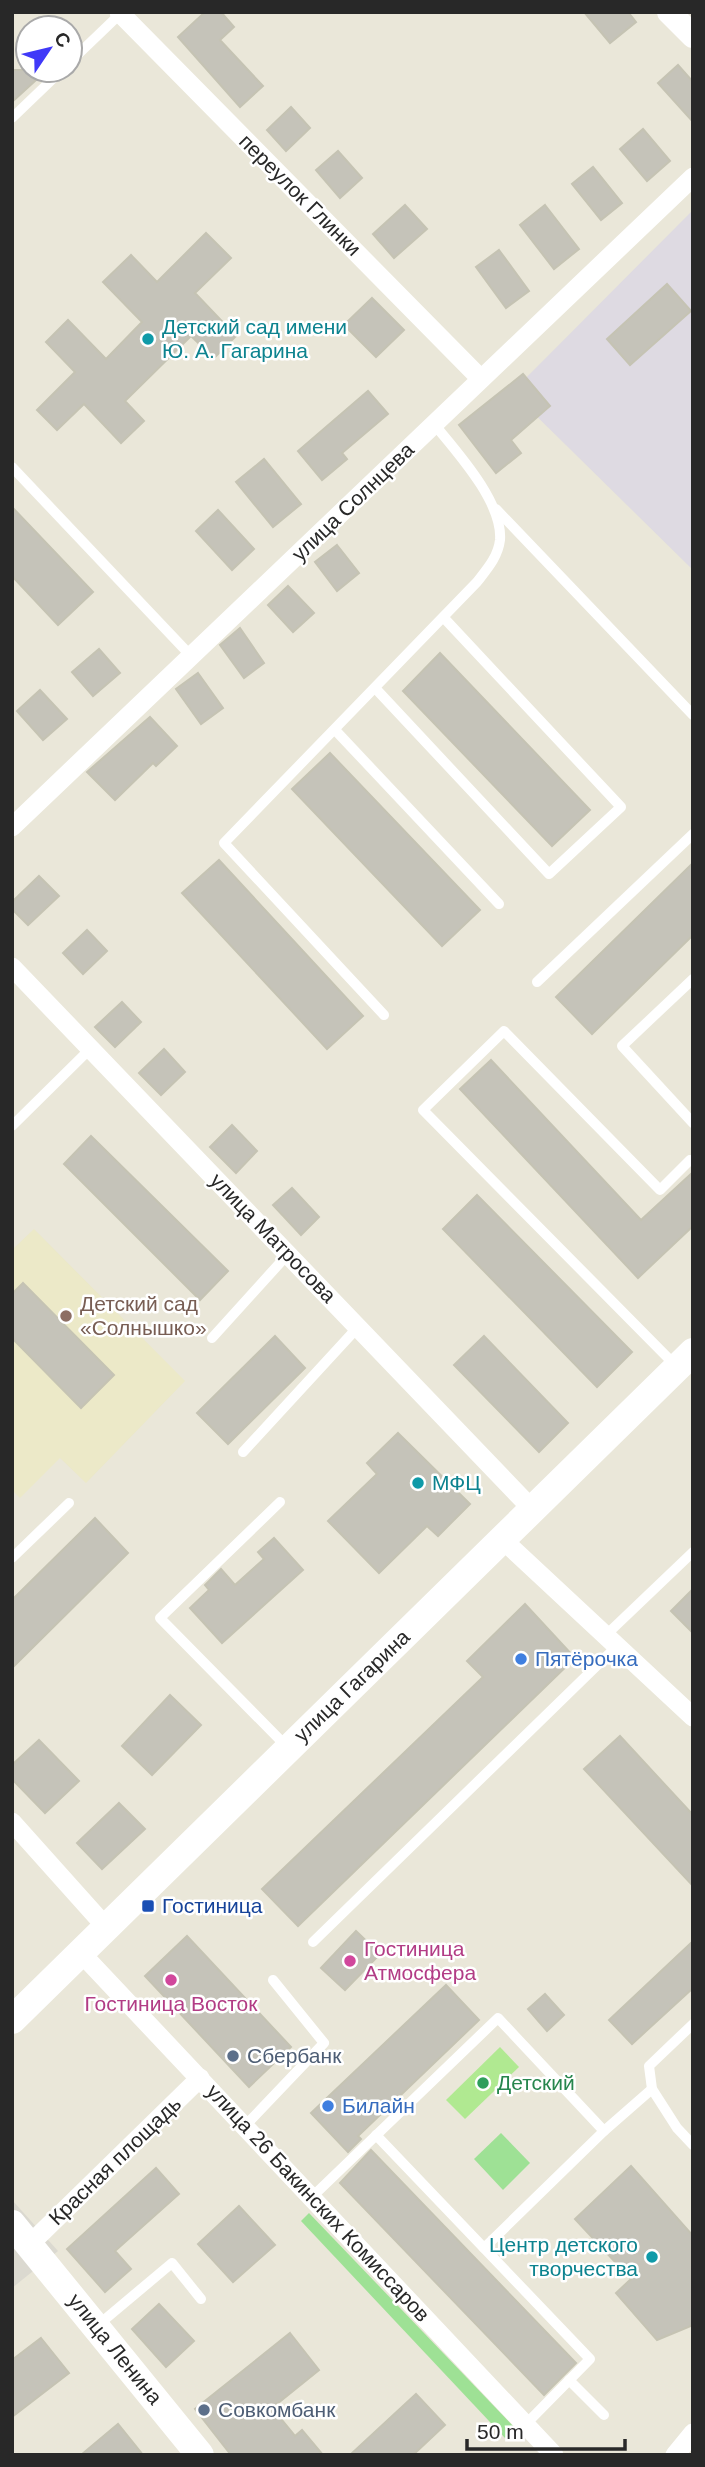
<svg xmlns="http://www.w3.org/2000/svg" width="705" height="2467" viewBox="0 0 705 2467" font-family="Arial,sans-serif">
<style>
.industrial{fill:#dedae2}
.education{fill:#ece9c8}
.green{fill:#9ee195}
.pitch{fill:#b0e991}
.plaza{fill:#dbd9d0}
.building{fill:#c5c3b9;stroke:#c5c3b3;stroke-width:2}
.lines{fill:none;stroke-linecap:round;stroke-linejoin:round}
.service{stroke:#fff;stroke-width:10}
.minor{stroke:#fff;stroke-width:19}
.tertiary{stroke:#fff;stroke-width:24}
.secondary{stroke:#fff;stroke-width:28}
.culture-dot{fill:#0f9aa8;stroke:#fff;stroke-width:2.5}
.education-dot{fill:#8d6e63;stroke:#fff;stroke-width:2.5}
.shop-dot{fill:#3f7fe0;stroke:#fff;stroke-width:2.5}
.transit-dot{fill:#1a4fb4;stroke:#fff;stroke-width:2.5}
.hotel-dot{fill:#d1479c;stroke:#fff;stroke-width:2.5}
.service-dot{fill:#5c6f8a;stroke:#fff;stroke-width:2.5}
.leisure-dot{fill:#2e9e5b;stroke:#fff;stroke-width:2.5}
.labels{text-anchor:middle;stroke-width:5;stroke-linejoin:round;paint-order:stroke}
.street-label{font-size:21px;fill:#282828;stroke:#fff}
.culture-label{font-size:21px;fill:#0d838f;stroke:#fff;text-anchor:start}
.education-label{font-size:21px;fill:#785e54;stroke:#fff;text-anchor:start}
.shop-label{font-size:21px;fill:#366cbe;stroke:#fff;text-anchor:start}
.transit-label{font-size:21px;fill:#164399;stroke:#fff;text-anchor:start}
.hotel-label{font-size:21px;fill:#b23c85;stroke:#fff;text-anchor:start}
.service-label{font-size:21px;fill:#4e5e75;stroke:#fff;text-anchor:start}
.leisure-label{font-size:21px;fill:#27864d;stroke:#fff;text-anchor:start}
</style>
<rect width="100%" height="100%" fill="#eae7d9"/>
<polygon class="industrial" points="693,210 693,570 512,392"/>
<polygon class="education" points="34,1229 185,1381 86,1483 60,1458 20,1498 12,1490 12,1250"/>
<g class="green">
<polygon points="501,2133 530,2163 503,2190 474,2159"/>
<polygon points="309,2213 516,2429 505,2438 301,2221"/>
</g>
<polygon class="pitch" points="500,2047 519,2067 465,2119 446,2100"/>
<polygon class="plaza" points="12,2200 58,2251 12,2288"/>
<g class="building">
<polygon points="205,12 221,12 234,27 220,40 263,86 240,107 178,37"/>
<polygon points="584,12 628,12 636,22 610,43"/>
<polygon points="678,65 693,82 693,122 658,83"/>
<polygon points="12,70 47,70 12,102"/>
<polygon points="291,107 310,128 286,151 267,130"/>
<polygon points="643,129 670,161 647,181 620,149"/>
<polygon points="338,151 362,178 340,198 316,170"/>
<polygon points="593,167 622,203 601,220 572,184"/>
<polygon points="405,205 427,229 394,258 373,234"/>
<polygon points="545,205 579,249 554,269 520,225"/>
<polygon points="206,233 231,258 195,293 236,336 214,358 191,336 125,401 144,421 121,443 84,404 57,430 37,410 75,372 46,342 68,320 106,359 142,322 103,282 131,255 157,282"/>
<polygon points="499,250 529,291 506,308 476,267"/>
<polygon points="667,284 691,311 630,365 607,339"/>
<polygon points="372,298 404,330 376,357 344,325"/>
<polygon points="523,374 550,406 511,440 521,453 496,473 459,425"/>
<polygon points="368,391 388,414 342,453 347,459 322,480 298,451"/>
<polygon points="264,459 301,504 273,527 236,482"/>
<polygon points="12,507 93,592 58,625 12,576"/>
<polygon points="218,510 254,549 232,570 196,531"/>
<polygon points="337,545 359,573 337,591 315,562"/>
<polygon points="288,586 314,613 293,632 268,605"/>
<polygon points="240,628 264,663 244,678 220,645"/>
<polygon points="99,649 120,673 93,696 72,672"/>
<polygon points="440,653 590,810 552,846 403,691"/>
<polygon points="198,673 223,708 201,724 176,689"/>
<polygon points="40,690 67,719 43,740 17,711"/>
<polygon points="150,717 177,746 156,766 153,763 115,800 87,772"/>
<polygon points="330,753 480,910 442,946 292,789"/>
<polygon points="219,860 363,1016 327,1049 182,893"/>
<polygon points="693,863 693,935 592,1034 556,997"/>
<polygon points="39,876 59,896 28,925 12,909 12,902"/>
<polygon points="87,930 107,951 83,974 63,953"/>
<polygon points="122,1002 141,1022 115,1047 95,1027"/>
<polygon points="164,1049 185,1072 161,1095 139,1073"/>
<polygon points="491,1060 641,1220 693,1172 693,1226 638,1278 460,1089"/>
<polygon points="232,1125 257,1151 236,1173 210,1147"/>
<polygon points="91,1136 228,1271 200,1300 64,1164"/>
<polygon points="292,1188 319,1217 301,1235 273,1205"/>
<polygon points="477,1195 632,1352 597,1387 443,1229"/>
<polygon points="23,1283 114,1375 81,1408 12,1338 12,1294"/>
<polygon points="275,1336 305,1368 228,1444 197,1413"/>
<polygon points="484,1336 568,1423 539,1452 454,1365"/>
<polygon points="398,1433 470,1504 438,1536 427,1526 379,1573 328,1521 377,1474 367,1463"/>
<polygon points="95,1518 128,1553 12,1668 12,1600"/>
<polygon points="274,1538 303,1570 222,1643 190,1608 209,1590 205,1585 221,1569 235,1585 264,1559 258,1552"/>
<polygon points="693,1589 693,1633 671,1611"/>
<polygon points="525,1604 575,1658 298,1926 262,1889 483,1677 467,1661"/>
<polygon points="170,1695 201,1725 152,1775 122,1746"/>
<polygon points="620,1736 693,1815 693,1886 584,1769"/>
<polygon points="39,1740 79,1781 45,1813 12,1779 12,1765"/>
<polygon points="119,1803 145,1829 102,1869 77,1843"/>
<polygon points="356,1931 380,1954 345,1990 321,1968"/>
<polygon points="187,1936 291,2047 249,2087 145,1976"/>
<polygon points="693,1941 693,1988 632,2044 609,2020"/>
<polygon points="446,1985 479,2020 358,2136 361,2139 348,2152 311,2113"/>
<polygon points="545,1994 564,2015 547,2031 528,2009"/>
<polygon points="371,2150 576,2363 544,2395 340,2183"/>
<polygon points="631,2166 693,2236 693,2325 657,2340 616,2293 631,2279 575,2219"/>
<polygon points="156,2168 179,2194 115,2251 131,2269 105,2292 67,2249"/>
<polygon points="239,2206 275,2245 233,2282 198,2244"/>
<polygon points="159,2304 194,2341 166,2367 132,2329"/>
<polygon points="290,2333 319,2370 272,2408 295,2436 302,2430 323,2455 231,2455 195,2409"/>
<polygon points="41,2338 69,2373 12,2417 12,2360"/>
<polygon points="416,2394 445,2425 413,2455 350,2455"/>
<polygon points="118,2424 143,2455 81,2455"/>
</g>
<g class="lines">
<g class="service">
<polyline points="70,62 120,14"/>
<polyline points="12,118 62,70"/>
<polyline points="12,467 191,656"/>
<polyline points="496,509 693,715"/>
<polyline points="376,689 549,874 621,807 444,618"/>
<polyline points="336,731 499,904"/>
<polyline points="693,979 622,1046 693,1123"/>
<polyline points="537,982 693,834"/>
<path d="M 384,1015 L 224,843 L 477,582 C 487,569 498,557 500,540 C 503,502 456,451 434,424"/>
<polyline points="12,1126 91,1048"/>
<polyline points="212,1338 288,1254"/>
<polyline points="675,1365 423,1110 504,1031 660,1190 690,1160"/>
<polyline points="243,1452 358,1327"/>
<polyline points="280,1502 160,1618 288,1748"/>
<polyline points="12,1558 69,1503"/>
<polyline points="605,1636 693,1552"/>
<polyline points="313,1942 616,1647"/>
<polyline points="693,2024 649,2066 652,2089 677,2128 693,2145"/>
<polyline points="245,2126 324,2043 273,1980"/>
<polyline points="376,2135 590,2359 526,2424"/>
<polyline points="312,2197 498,2018 604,2131 652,2089"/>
<polyline points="484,2248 604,2131"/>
<polyline points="97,2326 172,2263 201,2299"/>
<polyline points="569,2380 604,2415"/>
</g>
<g class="minor">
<polyline points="119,12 481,379"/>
<polyline points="12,827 693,177"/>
<polyline points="12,967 533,1510"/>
<polyline points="503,1540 693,1717"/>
<polyline points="12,1822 106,1927"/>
<polyline points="81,1953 554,2455"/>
<polyline points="30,2244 200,2078"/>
<polyline points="675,2455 693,2433"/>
</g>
<polyline class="tertiary" points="669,12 693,36"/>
<g class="secondary">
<polyline points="12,2020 693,1352"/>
<polyline points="12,2224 200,2455"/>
</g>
</g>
<g class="culture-dot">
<circle cx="148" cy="339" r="7"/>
<circle cx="418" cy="1483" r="7"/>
<circle cx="652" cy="2257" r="7"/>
</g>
<circle class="education-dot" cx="66" cy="1316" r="7"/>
<g class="shop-dot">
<circle cx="521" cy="1659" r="7"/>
<circle cx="328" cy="2106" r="7"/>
</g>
<rect class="transit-dot" x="141" y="1899" width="14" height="14" rx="3.5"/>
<g class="hotel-dot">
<circle cx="350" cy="1961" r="7"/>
<circle cx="171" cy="1980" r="7"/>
</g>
<g class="service-dot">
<circle cx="233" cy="2056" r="7"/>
<circle cx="204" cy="2410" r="7"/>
</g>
<circle class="leisure-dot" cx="483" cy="2083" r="7"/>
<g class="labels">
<g class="street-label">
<text transform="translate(300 195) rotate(45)" y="7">переулок Глинки</text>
<text transform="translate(353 502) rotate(-44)" y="7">улица Солнцева</text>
<text transform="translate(273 1238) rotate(46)" y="7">улица Матросова</text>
<text transform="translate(352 1686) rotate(-44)" y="7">улица Гагарина</text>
<text transform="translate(115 2161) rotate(-44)" y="7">Красная площадь</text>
<text transform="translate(318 2203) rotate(47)" y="7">улица 26 Бакинских Комиссаров</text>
<text transform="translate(115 2349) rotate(51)" y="7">улица Ленина</text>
</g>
<g class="culture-label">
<text x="162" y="334">Детский сад имени<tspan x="162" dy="24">Ю. А. Гагарина</tspan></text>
<text x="432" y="1490">МФЦ</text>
<text x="638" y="2252" text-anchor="end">Центр детского<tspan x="638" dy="24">творчества</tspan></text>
</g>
<g class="education-label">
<text x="80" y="1311">Детский сад<tspan x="80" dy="24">«Солнышко»</tspan></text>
</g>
<g class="shop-label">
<text x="535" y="1666">Пятёрочка</text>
<text x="342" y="2113">Билайн</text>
</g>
<g class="transit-label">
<text x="162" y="1913">Гостиница</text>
</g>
<g class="hotel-label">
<text x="364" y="1956">Гостиница<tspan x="364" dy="24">Атмосфера</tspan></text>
<text x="171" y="2011" text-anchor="middle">Гостиница Восток</text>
</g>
<g class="service-label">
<text x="247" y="2063">Сбербанк</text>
<text x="218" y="2417">Совкомбанк</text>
</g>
<g class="leisure-label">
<text x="497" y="2090">Детский</text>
</g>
</g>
<rect width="705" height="2467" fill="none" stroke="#282828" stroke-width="28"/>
<g transform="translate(49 49) rotate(55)"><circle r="33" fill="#ffffff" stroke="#a9a9a9" stroke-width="2"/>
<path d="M0-5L12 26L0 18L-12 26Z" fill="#4039f8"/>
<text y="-10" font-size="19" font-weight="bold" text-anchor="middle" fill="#282828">С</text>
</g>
<path d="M467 2439v10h158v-10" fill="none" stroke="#282828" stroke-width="3.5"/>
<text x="477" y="2439" font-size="21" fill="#282828" stroke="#ffffff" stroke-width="5" paint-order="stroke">50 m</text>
</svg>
